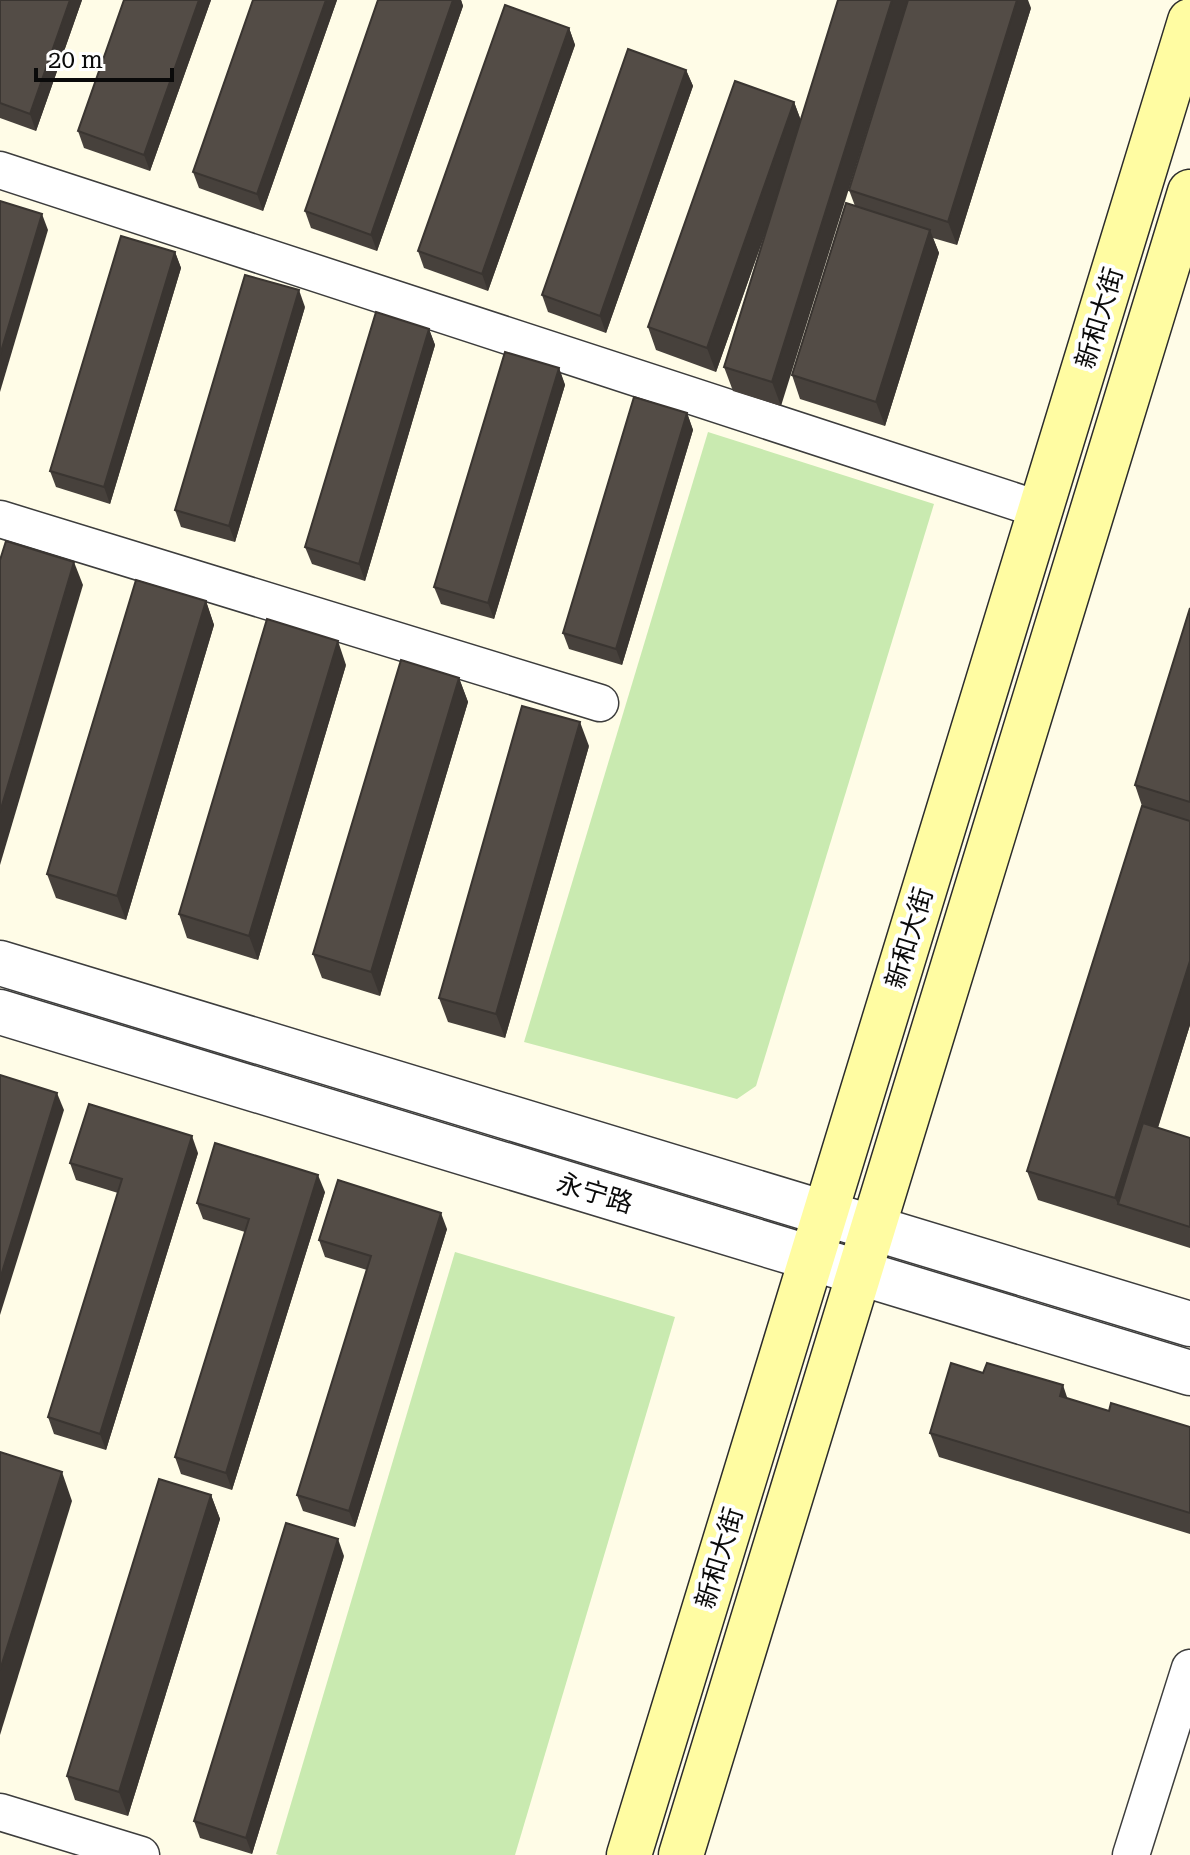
<svg xmlns="http://www.w3.org/2000/svg" width="1190" height="1855" viewBox="0 0 1190 1855" font-family="'Roboto Serif','Noto Sans SC',serif">
<style>
.green{fill:#c9eab0}
.lines{fill:none;stroke-linecap:round;stroke-linejoin:round}
.minor-casing{stroke:#3d3d3d;stroke-width:39}
.tertiary-casing{stroke:#3d3d3d;stroke-width:47}
.secondary-casing{stroke:#2c2c2c;stroke-width:47}
.minor{stroke:#fff;stroke-width:36}
.tertiary{stroke:#fff;stroke-width:44}
.secondary{stroke:#fffca2;stroke-width:44}
.wall{fill:#47413c}
.shaded-wall{fill:#3a3531}
.building{fill:#534c46;stroke:#3a3531;stroke-width:2}
.labels{text-anchor:middle;stroke-width:8;stroke-linejoin:round;paint-order:stroke}
.street-label{font-size:26px;fill:#0a0a0a;stroke:#fff}
</style>
<rect width="100%" height="100%" fill="#fffce7"/>
<g class="green">
<polygon points="708,432 934,504 756,1086 737,1099 524,1042"/>
<polygon points="455,1252 675,1317 515,1855 279,1855 276,1854"/>
</g>
<g class="lines">
<defs>
<g id="minor">
<polyline points="0,170 1041,510"/>
<polyline points="0,519 600,703"/>
<polyline points="0,1812 141,1855"/>
<polyline points="1131,1855 1190,1668"/>
</g>
<g id="tertiary">
<polyline points="0,963 1190,1324"/>
<polyline points="0,1012 1190,1373"/>
</g>
<g id="secondary">
<polyline points="629,1855 1190,21"/>
<polyline points="681,1855 1190,192"/>
</g>
</defs>
<use href="#minor" class="minor-casing"/>
<use href="#tertiary" class="tertiary-casing"/>
<use href="#secondary" class="secondary-casing"/>
<use href="#minor" class="minor"/>
<use href="#tertiary" class="tertiary"/>
<use href="#secondary" class="secondary"/>
</g>
<g class="wall">
<polygon points="0,0 82,0 36,131 0,118"/>
<polygon points="124,0 211,0 150,171 84,148 78,131"/>
<polygon points="253,0 337,0 263,211 199,188 193,172"/>
<polygon points="378,0 461,0 463,6 377,251 311,228 305,211"/>
<polygon points="1031,8 957,245 933,238 939,253 885,426 800,399 792,375 855,206 849,190"/>
<polygon points="569,28 575,45 488,291 424,268 418,251"/>
<polygon points="686,70 693,86 606,333 548,312 542,295"/>
<polygon points="794,102 801,121 781,406 733,391 724,367 773,211 716,372 656,350 648,327"/>
<polygon points="175,252 181,268 110,504 56,487 50,471"/>
<polygon points="305,307 235,542 181,527 175,510"/>
<polygon points="429,329 435,345 365,581 312,564 305,547"/>
<polygon points="559,368 565,385 494,619 441,604 434,587"/>
<polygon points="687,413 693,430 622,665 569,649 563,633"/>
<polygon points="206,601 214,625 126,920 56,898 47,874"/>
<polygon points="1190,608 1190,1025 1158,1128 1190,1138 1190,1248 1038,1200 1027,1171 1142,806 1135,785"/>
<polygon points="346,665 258,960 187,938 179,914"/>
<polygon points="459,678 468,702 380,996 322,978 313,954"/>
<polygon points="589,746 505,1038 448,1022 439,998"/>
<polygon points="198,1153 106,1450 54,1434 48,1417 118,1193 76,1180 70,1163"/>
<polygon points="325,1192 232,1490 181,1474 175,1457 245,1232 203,1219 197,1203"/>
<polygon points="447,1229 355,1527 303,1511 297,1495 367,1270 325,1257 319,1240"/>
<polygon points="1068,1399 1109,1411 1190,1427 1190,1534 939,1457 930,1433"/>
<polygon points="211,1495 220,1519 128,1816 75,1800 67,1776"/>
<polygon points="344,1556 252,1854 200,1838 194,1821"/>
</g>
<g class="shaded-wall">
<polygon points="70,0 82,0 36,131 30,114"/>
<polygon points="199,0 211,0 150,171 144,155"/>
<polygon points="326,0 337,0 263,211 257,194"/>
<polygon points="453,0 461,0 463,6 377,251 371,235"/>
<polygon points="892,0 908,0 781,406 772,382"/>
<polygon points="1017,0 1028,0 1031,8 957,245 948,222"/>
<polygon points="569,28 575,45 488,291 482,274"/>
<polygon points="686,70 693,86 606,333 600,316"/>
<polygon points="794,102 803,126 716,372 707,348"/>
<polygon points="42,214 48,230 0,392 0,355"/>
<polygon points="930,230 939,253 885,426 876,402"/>
<polygon points="175,252 181,268 110,504 104,487"/>
<polygon points="299,290 305,307 235,542 229,526"/>
<polygon points="429,329 435,345 365,581 359,564"/>
<polygon points="559,368 565,385 494,619 488,603"/>
<polygon points="687,413 693,430 622,665 616,649"/>
<polygon points="74,562 83,585 0,865 0,812"/>
<polygon points="206,601 214,625 126,920 117,896"/>
<polygon points="338,641 346,665 258,960 249,936"/>
<polygon points="459,678 468,702 380,996 371,972"/>
<polygon points="580,722 589,746 505,1038 496,1014"/>
<polygon points="1190,961 1190,1025 1132,1209 1118,1204 1115,1198"/>
<polygon points="57,1093 64,1110 0,1315 0,1279"/>
<polygon points="192,1136 198,1153 106,1450 100,1434"/>
<polygon points="318,1175 325,1192 232,1490 226,1473"/>
<polygon points="441,1213 447,1229 355,1527 349,1511"/>
<polygon points="1063,1385 1071,1409 1060,1396"/>
<polygon points="62,1472 72,1501 0,1735 0,1670"/>
<polygon points="211,1495 220,1519 128,1816 119,1792"/>
<polygon points="338,1539 344,1556 252,1854 246,1838"/>
</g>
<g class="building">
<polygon points="0,0 70,0 30,114 0,103"/>
<polygon points="124,0 199,0 144,155 78,131"/>
<polygon points="253,0 326,0 257,194 193,172"/>
<polygon points="378,0 453,0 371,235 305,211"/>
<polygon points="838,0 892,0 772,382 724,367"/>
<polygon points="908,0 1017,0 948,222 849,190"/>
<polygon points="505,5 569,28 482,274 418,251"/>
<polygon points="628,49 686,70 600,316 542,295"/>
<polygon points="735,81 794,102 707,348 648,327"/>
<polygon points="0,201 42,214 0,355"/>
<polygon points="846,203 930,230 876,402 792,375"/>
<polygon points="121,236 175,252 104,487 50,471"/>
<polygon points="245,275 299,290 229,526 175,510"/>
<polygon points="376,312 429,329 359,564 305,547"/>
<polygon points="505,352 559,368 488,603 434,587"/>
<polygon points="634,397 687,413 616,649 563,633"/>
<polygon points="6,541 74,562 0,812 0,560"/>
<polygon points="136,580 206,601 117,896 47,874"/>
<polygon points="1190,608 1190,802 1135,785"/>
<polygon points="267,619 338,641 249,936 179,914"/>
<polygon points="401,660 459,678 371,972 313,954"/>
<polygon points="522,706 580,722 496,1014 439,998"/>
<polygon points="1142,806 1190,821 1190,961 1115,1198 1027,1171"/>
<polygon points="0,1075 57,1093 0,1279"/>
<polygon points="89,1104 192,1136 100,1434 48,1417 122,1179 70,1163"/>
<polygon points="1143,1123 1190,1138 1190,1227 1118,1204"/>
<polygon points="215,1143 318,1175 226,1473 175,1457 249,1219 197,1203"/>
<polygon points="338,1180 441,1213 349,1511 297,1495 371,1256 319,1240"/>
<polygon points="951,1363 983,1373 987,1363 1063,1385 1060,1396 1109,1411 1111,1403 1190,1427 1190,1513 930,1433"/>
<polygon points="0,1452 62,1472 0,1670"/>
<polygon points="159,1479 211,1495 119,1792 67,1776"/>
<polygon points="286,1523 338,1539 246,1838 194,1821"/>
</g>
<g class="labels">
<g class="street-label">
<text transform="translate(1099 318) rotate(-73)" y="9">新和大街</text>
<text transform="translate(909 938) rotate(-73)" y="9">新和大街</text>
<text transform="translate(595 1193) rotate(17)" y="9">永宁路</text>
<text transform="translate(719 1558) rotate(-73)" y="9">新和大街</text>
</g>
</g>
<path d="M36 68v12h136v-12" fill="none" stroke="#0a0a0a" stroke-width="4"/>
<text x="48" y="68" font-size="24" fill="#0a0a0a" stroke="#ffffff" stroke-width="6" paint-order="stroke">20 m</text>
</svg>
